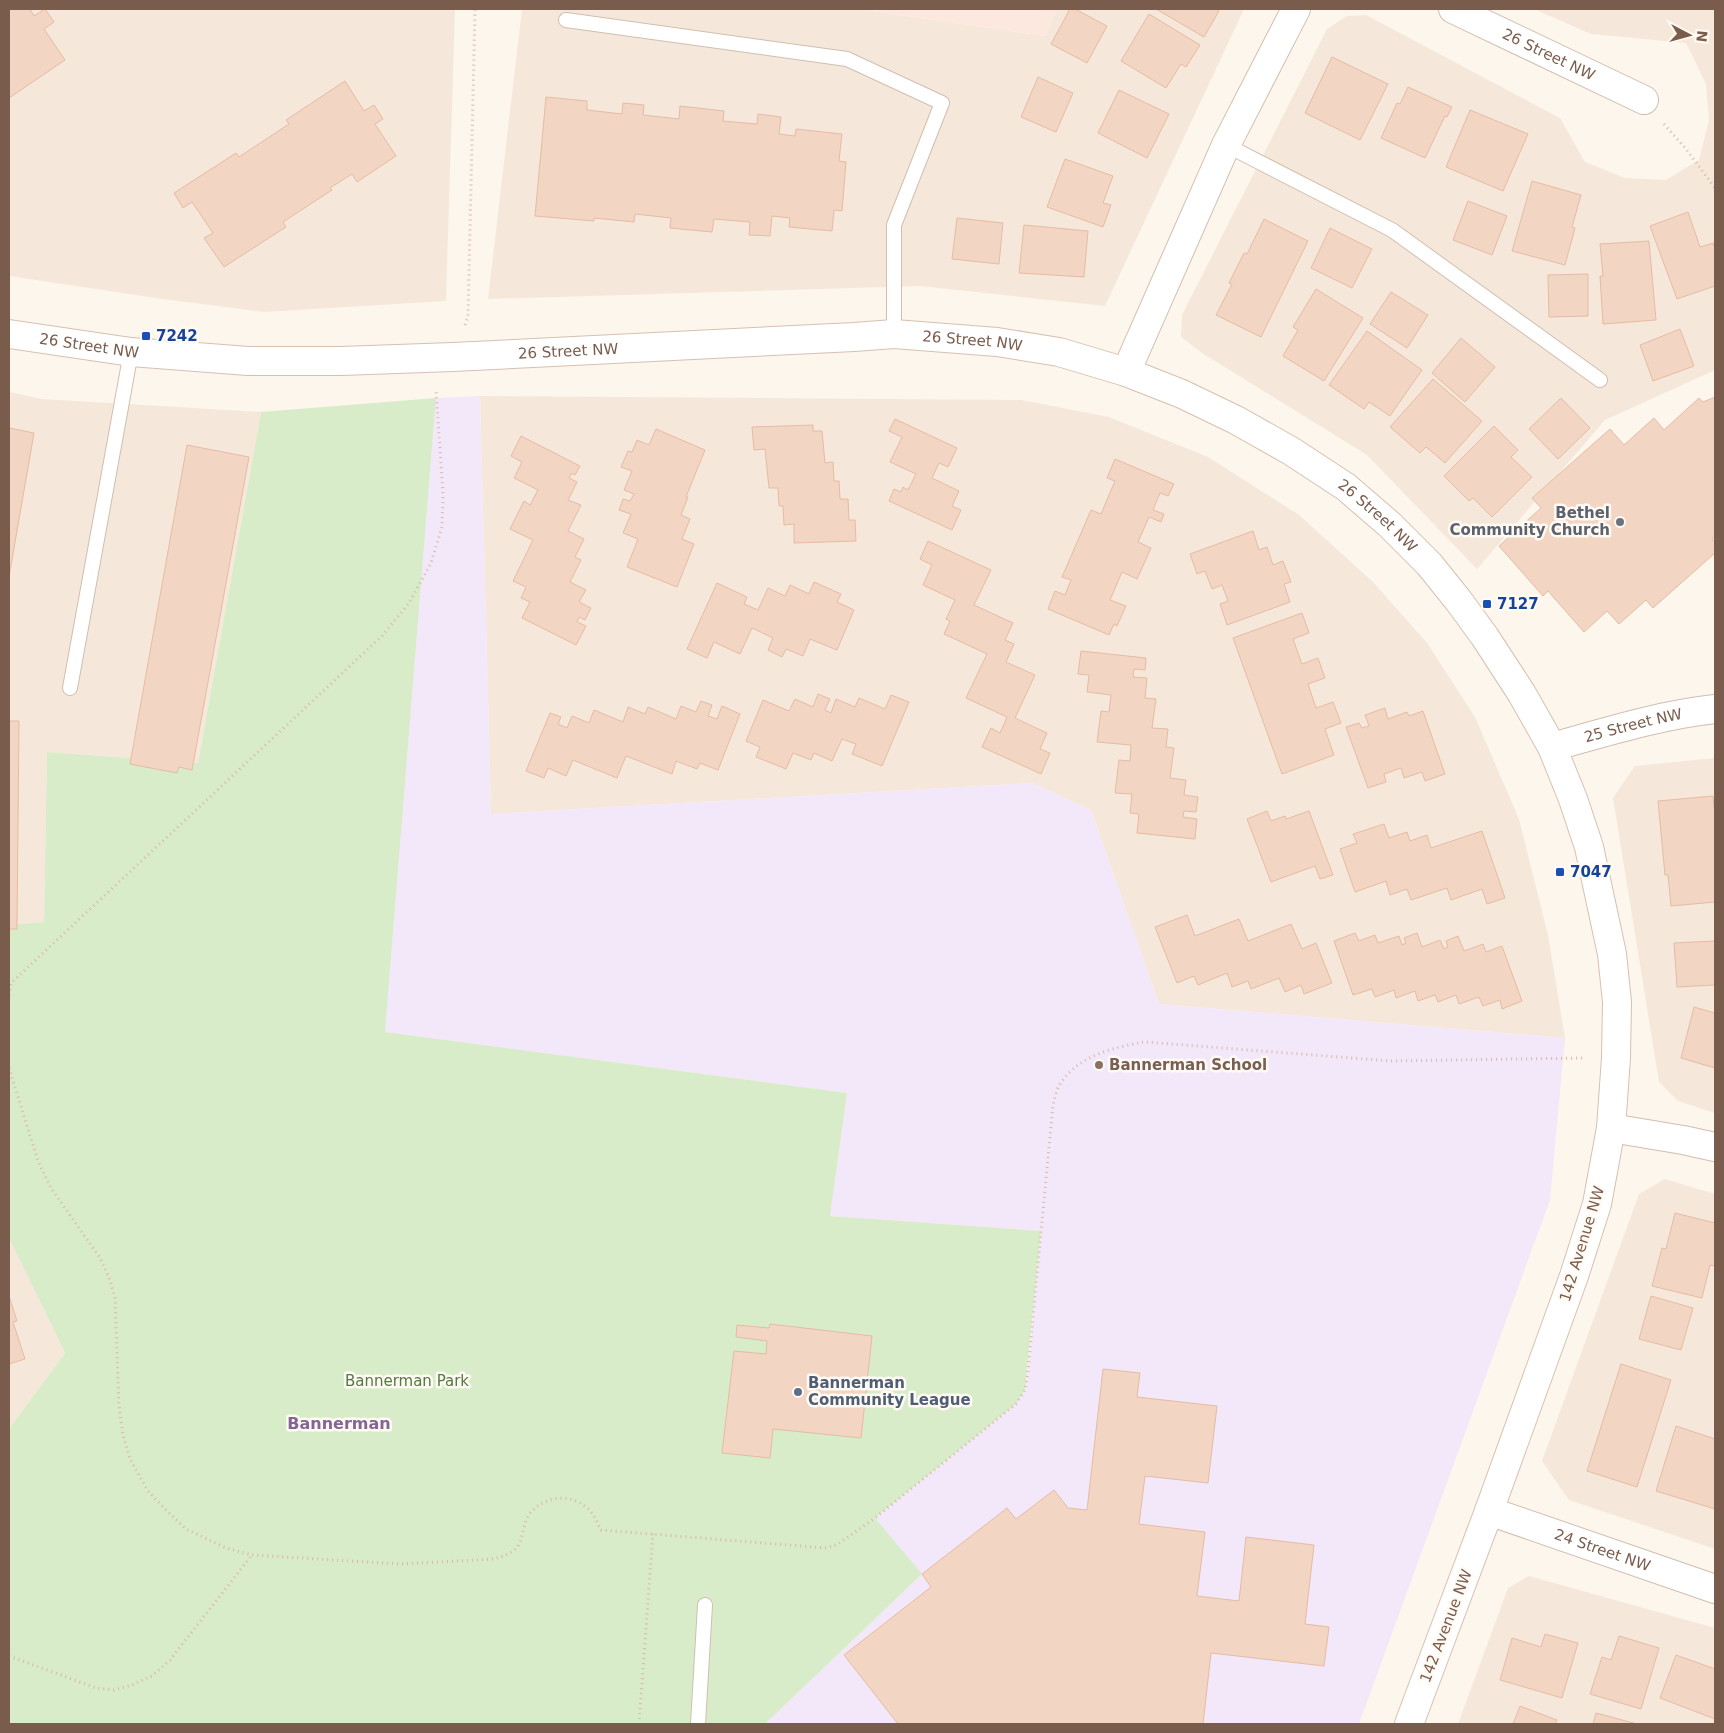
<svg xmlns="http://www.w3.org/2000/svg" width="1724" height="1733" viewBox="0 0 1724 1733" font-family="'DejaVu Sans',sans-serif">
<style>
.residential{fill:#f5e8da}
.commercial{fill:#fde8e0}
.education{fill:#f3e8fa}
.green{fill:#d8ecc9}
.building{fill:#f3d5c3;stroke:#e6bba3}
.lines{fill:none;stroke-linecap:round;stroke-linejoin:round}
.lane-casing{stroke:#d1beb0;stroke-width:16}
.street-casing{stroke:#d1beb0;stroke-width:30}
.secondary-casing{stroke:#d6c0b0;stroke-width:30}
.path{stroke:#d9b8a5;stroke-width:3;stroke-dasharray:1 4;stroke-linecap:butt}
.lane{stroke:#fff;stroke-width:14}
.street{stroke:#fff;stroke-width:28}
.secondary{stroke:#fff;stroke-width:28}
.transit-dot{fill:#1a4fb4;stroke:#fffaf3;stroke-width:2}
.worship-dot{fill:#6b7280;stroke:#fffaf3;stroke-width:2}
.education-dot{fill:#8d6e63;stroke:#fffaf3;stroke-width:2}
.service-dot{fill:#5c6f8a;stroke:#fffaf3;stroke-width:2}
.labels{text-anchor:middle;stroke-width:5;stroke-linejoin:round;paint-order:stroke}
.street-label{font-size:15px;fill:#7a5c4d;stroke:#fffaf3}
.transit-label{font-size:15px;font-weight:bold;fill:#164399;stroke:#fffaf3;text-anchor:start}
.worship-label{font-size:15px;font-weight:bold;fill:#5b616d;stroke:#fffaf3;text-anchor:end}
.education-label{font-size:15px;font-weight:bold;fill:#785e54;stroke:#fffaf3;text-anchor:start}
.park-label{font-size:15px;fill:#537a41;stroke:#fffaf3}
.service-label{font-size:15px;font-weight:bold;fill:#4e5e75;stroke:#fffaf3;text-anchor:start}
.neighbourhood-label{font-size:16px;font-weight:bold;fill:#846695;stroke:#fffaf3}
</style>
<rect width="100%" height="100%" fill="#fdf6ec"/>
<g class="residential">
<polygon points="9,9 455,9 446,301 264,312 163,299 9,276"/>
<polygon points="522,9 858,9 1045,36 1057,9 1244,9 1105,306 920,286 488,299"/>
<polygon points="1534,9 1715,9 1715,370 1605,420 1477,569 1367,455 1202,353 1181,337 1182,315 1327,29 1347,16 1366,15 1560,118 1585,162 1625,178 1666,180 1699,160 1709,120 1706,84 1686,43 1591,34"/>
<polygon points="9,392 42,399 261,412 198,763 47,752 44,922 9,925"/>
<polygon points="480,396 1021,400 1109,417 1208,457 1299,515 1373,582 1427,643 1475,717 1519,819 1548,935 1565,1038 1159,1004 1091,810 1032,783 491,814"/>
<polygon points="1715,758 1715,1113 1678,1101 1659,1082 1613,798 1635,766"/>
<polygon points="1665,1179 1715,1194 1715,1549 1569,1500 1542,1461 1639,1194"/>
<polygon points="9,1238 65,1353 9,1429"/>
<polygon points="1529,1576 1715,1628 1715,1724 1458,1724 1508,1588"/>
</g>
<polygon class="commercial" points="858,9 1057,9 1045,36"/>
<polygon class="education" points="480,396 491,814 1032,783 1091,810 1159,1004 1565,1038 1550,1200 1359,1724 765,1724 921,1575 875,1518 1016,1404 1025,1390 1028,1371 1041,1231 830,1216 847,1093 385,1032 436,398"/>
<polygon class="green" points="436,398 385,1032 847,1093 830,1216 1041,1231 1025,1390 1016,1404 875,1518 922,1574 765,1724 9,1724 9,1429 65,1353 9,1238 9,925 44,922 47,752 198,763 261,412"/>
<g class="building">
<polygon points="9,9 30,9 34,16 45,9 54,22 44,29 65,60 9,98"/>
<polygon points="1070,9 1075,9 1107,26 1087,63 1051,44"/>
<polygon points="1156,9 1216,9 1219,11 1204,37"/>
<polygon points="1149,14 1200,45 1186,67 1181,64 1166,88 1121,61"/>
<polygon points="1332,57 1388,84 1360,140 1305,113"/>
<polygon points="1038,77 1073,93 1056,132 1021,117"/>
<polygon points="345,81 364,111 374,105 383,119 375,124 396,156 357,182 352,174 330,188 332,190 283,222 286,227 224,267 204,238 213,233 192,202 183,208 174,193 236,153 239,157 289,124 286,120"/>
<polygon points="1408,87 1452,107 1447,117 1445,116 1425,158 1381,138 1397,103 1400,104"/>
<polygon points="1119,90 1169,114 1147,158 1098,133"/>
<polygon points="546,97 587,101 587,110 622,114 623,103 644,105 643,115 679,119 680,106 724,111 723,121 757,124 758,114 781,117 779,134 795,136 796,129 842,134 839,161 846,162 842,211 834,210 832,231 789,227 790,218 772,216 770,236 749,235 750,222 714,219 712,232 670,228 671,218 635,214 634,222 594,218 594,221 535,216"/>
<polygon points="1470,110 1528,134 1503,191 1446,167"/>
<polygon points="1065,159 1113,176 1103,203 1111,205 1103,227 1047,207"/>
<polygon points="1532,181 1581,195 1572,227 1575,228 1565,265 1512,251"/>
<polygon points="1468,201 1507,216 1492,255 1453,240"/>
<polygon points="1688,212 1700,247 1713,243 1715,249 1715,286 1677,299 1650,226"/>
<polygon points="957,218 1003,223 999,264 952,259"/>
<polygon points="1264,219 1308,241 1261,337 1216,315 1232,284 1229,283 1244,253 1247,254"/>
<polygon points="1024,225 1088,231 1084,277 1019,273"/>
<polygon points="1330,228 1372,249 1352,288 1311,268"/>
<polygon points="1649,241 1656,320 1603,324 1600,276 1603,276 1600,244"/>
<polygon points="1588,274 1588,316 1549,317 1548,275"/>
<polygon points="1316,289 1363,318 1324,381 1283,356 1298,330 1293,327"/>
<polygon points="1391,292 1428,315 1407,348 1370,324"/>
<polygon points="1680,329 1694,366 1653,381 1640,345"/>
<polygon points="1367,331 1422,370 1390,416 1369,402 1364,409 1329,385"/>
<polygon points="1461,338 1495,367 1465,402 1432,373"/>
<polygon points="1433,379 1482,421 1445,463 1426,447 1420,453 1390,427"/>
<polygon points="1715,397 1715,536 1712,539 1715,543 1715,553 1653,608 1646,600 1619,624 1607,611 1584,632 1548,591 1543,596 1499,546 1541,508 1532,498 1610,429 1624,445 1654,418 1664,430 1699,398 1703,402"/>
<polygon points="1561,398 1590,428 1558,459 1529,429"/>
<polygon points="895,419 957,448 948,467 939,463 932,478 959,491 952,506 961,510 952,530 889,501 894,489 901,492 903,487 908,490 916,474 890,462 902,437 889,431"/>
<polygon points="813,425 813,431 822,431 825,463 833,462 834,481 839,481 840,499 848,499 849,520 855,520 856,541 794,543 794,524 784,525 783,506 779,506 778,488 769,488 765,449 754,450 752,427"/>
<polygon points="1494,426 1518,450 1511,457 1532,477 1492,517 1473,498 1469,501 1444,476"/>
<polygon points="9,428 34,433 9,577"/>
<polygon points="656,429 705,450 686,497 688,497 681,515 690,519 682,539 694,544 677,587 627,567 638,539 623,533 631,514 619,510 623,499 630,501 634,494 624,490 632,471 621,467 628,451 632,452 637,440 649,445"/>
<polygon points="521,436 580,466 575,475 572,473 569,478 577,482 568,500 581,505 568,531 584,539 575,557 581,560 570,582 586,590 579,602 591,608 585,620 579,617 577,622 586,626 576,645 522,618 530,602 521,598 526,587 513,581 533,540 510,529 524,501 530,505 538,490 514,478 522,462 511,456"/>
<polygon points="187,445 249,457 192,770 179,767 177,773 130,764"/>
<polygon points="1115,459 1174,484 1168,496 1160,493 1153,510 1164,514 1161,522 1149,517 1138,542 1151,548 1137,579 1122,572 1110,600 1126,606 1117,626 1114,624 1109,635 1048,609 1055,591 1065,595 1071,580 1062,577 1091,510 1101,514 1115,481 1107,478"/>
<polygon points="1253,531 1259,550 1267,547 1273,565 1283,561 1291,582 1284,584 1290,602 1227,625 1220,604 1228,601 1222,585 1212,589 1205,571 1197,574 1190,554"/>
<polygon points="928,541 991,570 974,605 1013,623 1005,640 1014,644 1006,662 1035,675 1015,718 1047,733 1040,749 1050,753 1041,774 982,747 991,728 1000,733 1007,717 966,698 987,654 944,634 950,621 946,619 955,600 923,585 932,565 920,559"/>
<polygon points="814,582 841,594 837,602 854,610 837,650 810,639 803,656 786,649 782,657 768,650 773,638 752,628 740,654 714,642 707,658 687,649 717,583 747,597 744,604 758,610 768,588 785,596 790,585 809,594"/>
<polygon points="1302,613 1309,633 1293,639 1302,664 1318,658 1325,678 1308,684 1316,708 1333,702 1341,723 1325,729 1334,755 1282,774 1233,638"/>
<polygon points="1081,651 1146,658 1145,670 1134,669 1133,677 1147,678 1145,698 1156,699 1152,728 1168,729 1166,747 1174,748 1170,778 1186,780 1184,795 1198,797 1196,812 1184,811 1183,817 1197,819 1195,839 1137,833 1139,814 1130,813 1132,794 1115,793 1119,760 1130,761 1131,745 1097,742 1101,711 1109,712 1111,695 1087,692 1089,675 1078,674"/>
<polygon points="818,694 830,699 825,710 831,713 836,699 855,707 859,698 885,709 891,695 909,702 882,766 852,754 856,744 842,739 832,761 814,753 811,760 793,753 786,769 756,757 760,747 746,741 763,700 789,711 795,699 813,707"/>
<polygon points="701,701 712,705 708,716 717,719 722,706 740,714 718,770 700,763 697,769 676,761 672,774 626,756 617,778 573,760 566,776 548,768 544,778 526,771 550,713 561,717 558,724 567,728 572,716 589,723 594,710 623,722 628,707 645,714 648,707 676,719 681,706 696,712"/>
<polygon points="1385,708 1388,719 1407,712 1409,716 1423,711 1445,774 1425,781 1422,772 1404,778 1401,768 1384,774 1386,782 1368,788 1346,727 1359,723 1362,728 1369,726 1365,715"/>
<polygon points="9,721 19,721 17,929 9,929"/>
<polygon points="1713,796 1715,816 1715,902 1671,906 1668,875 1665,875 1658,801"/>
<polygon points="1267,811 1271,821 1285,816 1286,819 1309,811 1333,875 1320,879 1315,866 1271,882 1247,819"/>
<polygon points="1384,824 1389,838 1407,832 1410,841 1427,835 1431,848 1482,831 1505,898 1487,904 1482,889 1451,900 1447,888 1411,900 1407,889 1390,895 1386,881 1355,892 1340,849 1357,843 1353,834"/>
<polygon points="1187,915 1195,936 1239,919 1248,941 1291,924 1302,949 1316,943 1332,983 1304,994 1301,985 1285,992 1279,978 1251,989 1248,981 1232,987 1227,973 1198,985 1194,976 1177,983 1155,927"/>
<polygon points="1355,933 1359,941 1375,935 1378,943 1399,936 1402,945 1406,943 1404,938 1417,933 1422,947 1440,940 1444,949 1448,947 1446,941 1458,936 1464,951 1483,944 1486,952 1502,946 1522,1001 1502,1009 1500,1000 1483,1006 1479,997 1459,1004 1456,995 1438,1002 1435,995 1418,1001 1415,991 1396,998 1394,990 1375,997 1372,989 1353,995 1334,941"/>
<polygon points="1715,941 1715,985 1677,987 1674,943"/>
<polygon points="1694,1007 1715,1013 1715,1068 1681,1058"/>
<polygon points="1675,1213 1715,1223 1715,1266 1710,1265 1702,1298 1652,1286 1662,1248 1666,1249"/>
<polygon points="9,1296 17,1321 13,1322 25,1359 9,1364"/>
<polygon points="1651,1296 1693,1308 1681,1350 1639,1339"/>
<polygon points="770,1324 872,1336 861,1438 773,1429 770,1458 722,1453 734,1351 766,1354 767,1341 736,1337 737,1325 769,1328"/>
<polygon points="1621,1364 1671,1380 1637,1487 1587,1471"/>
<polygon points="1103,1369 1140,1373 1137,1397 1217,1406 1208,1483 1145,1476 1139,1524 1205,1532 1197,1596 1239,1601 1246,1537 1314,1545 1305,1624 1329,1627 1324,1666 1211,1653 1203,1724 898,1724 844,1655 931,1587 922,1574 1007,1508 1016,1519 1054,1490 1068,1508 1087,1510"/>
<polygon points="1676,1426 1715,1439 1715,1509 1656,1491"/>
<polygon points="1545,1634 1578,1643 1562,1698 1500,1680 1512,1638 1541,1647"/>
<polygon points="1619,1636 1659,1648 1641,1709 1590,1694 1602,1657 1611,1660"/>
<polygon points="1676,1655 1715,1669 1715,1719 1660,1698"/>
<polygon points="1520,1706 1557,1720 1555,1724 1513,1724"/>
<polygon points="1596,1713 1637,1724 1593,1724"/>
</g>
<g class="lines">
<defs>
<g id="lane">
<polyline points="566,20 847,59 942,103 894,225 894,334"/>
<polyline points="1226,145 1392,230 1600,380"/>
<polyline points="70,688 131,352"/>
<polyline points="698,1724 705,1605"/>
</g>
<g id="street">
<path id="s1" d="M 1453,9 L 1644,100"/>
<polyline points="1126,372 1226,145 1296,9"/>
<path id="s2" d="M 1552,747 C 1606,732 1660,715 1715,709"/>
<polyline points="1611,1128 1683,1140 1715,1147"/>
<path id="s3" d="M 1489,1511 L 1715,1589"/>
</g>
<g id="secondary">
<path id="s4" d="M 9,334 L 131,352 L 248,361 L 341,361 L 453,357 L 854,337 L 894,334 L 997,342 L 1059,352 L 1126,372 L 1182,394 L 1236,420 L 1291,451 L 1346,487 L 1390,525 L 1429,564 L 1458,600 L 1485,637 L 1522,694 L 1552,747 L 1573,799 L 1589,847 L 1612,954 L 1617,1002 L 1616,1058 L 1611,1128 L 1597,1204 L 1574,1276 L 1489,1511 L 1409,1724"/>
</g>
</defs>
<use href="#lane" class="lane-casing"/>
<use href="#street" class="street-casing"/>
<use href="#secondary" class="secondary-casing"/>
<g class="path">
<polyline points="1664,124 1686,149 1715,188"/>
<polyline points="465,325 468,317 475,9"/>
<polyline points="9,995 11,983 382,636 409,603 431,563 442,527 443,494 436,390"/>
<path d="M 9,1068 L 38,1161 L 51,1188 L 100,1258 L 110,1280 L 115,1298 L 119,1406 L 123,1435 L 130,1459 L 148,1491 L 166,1510 L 186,1529 L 226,1548 L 252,1555 L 400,1564 L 494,1559 C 503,1556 512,1554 518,1546 C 524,1536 523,1522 530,1513 C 545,1496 569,1493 586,1507 C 593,1512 597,1522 601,1530 L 813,1547 L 827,1548 L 838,1544 L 875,1518 L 1016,1404 L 1025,1390 L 1028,1371 L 1053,1105 C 1055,1099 1056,1091 1059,1086 C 1076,1056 1114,1047 1145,1042 L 1391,1061 L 1583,1058"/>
<polyline points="9,1656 96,1688 114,1690 132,1685 152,1676 170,1660 252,1555"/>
<polyline points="639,1724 653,1533"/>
</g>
<use href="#lane" class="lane"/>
<use href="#street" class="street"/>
<use href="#secondary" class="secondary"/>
</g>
<g class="transit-dot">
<rect x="141" y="331" width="10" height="10" rx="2.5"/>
<rect x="1482" y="599" width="10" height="10" rx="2.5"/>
<rect x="1555" y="867" width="10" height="10" rx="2.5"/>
</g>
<circle class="worship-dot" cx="1620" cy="522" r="5"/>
<circle class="education-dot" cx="1099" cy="1065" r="5"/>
<circle class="service-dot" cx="798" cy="1392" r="5"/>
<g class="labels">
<g class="street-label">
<text dy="5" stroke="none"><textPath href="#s1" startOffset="106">26 Street NW</textPath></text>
<text dy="5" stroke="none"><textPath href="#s4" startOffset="966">26 Street NW</textPath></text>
<text dy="5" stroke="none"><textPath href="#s4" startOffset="81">26 Street NW</textPath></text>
<text dy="5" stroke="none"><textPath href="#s4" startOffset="561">26 Street NW</textPath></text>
<text dy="5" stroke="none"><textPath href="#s4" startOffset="1415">26 Street NW</textPath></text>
<text dy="5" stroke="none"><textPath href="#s2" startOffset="84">25 Street NW</textPath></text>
<text transform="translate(1582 1244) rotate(-73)" y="5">142 Avenue NW</text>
<text dy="5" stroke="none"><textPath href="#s3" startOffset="120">24 Street NW</textPath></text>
<text transform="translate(1446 1626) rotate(-69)" y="5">142 Avenue NW</text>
</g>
<g class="transit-label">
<text x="156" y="341">7242</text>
<text x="1497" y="609">7127</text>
<text x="1570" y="877">7047</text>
</g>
<g class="worship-label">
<text x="1610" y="518">Bethel<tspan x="1610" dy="17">Community Church</tspan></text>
</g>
<g class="education-label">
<text x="1109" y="1070">Bannerman School</text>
</g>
<g class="park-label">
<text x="407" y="1386">Bannerman Park</text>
</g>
<g class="service-label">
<text x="808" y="1388">Bannerman<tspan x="808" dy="17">Community League</tspan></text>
</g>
<g class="neighbourhood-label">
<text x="339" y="1429">Bannerman</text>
</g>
</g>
<rect width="1724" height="1733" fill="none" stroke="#7a5c4d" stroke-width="20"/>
<g transform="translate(1689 35) rotate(96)" stroke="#fffaf3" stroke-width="4" paint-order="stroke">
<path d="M0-4L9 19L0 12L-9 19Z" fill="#7a5c4d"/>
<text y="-8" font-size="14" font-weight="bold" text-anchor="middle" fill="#7a5c4d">N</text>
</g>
</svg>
